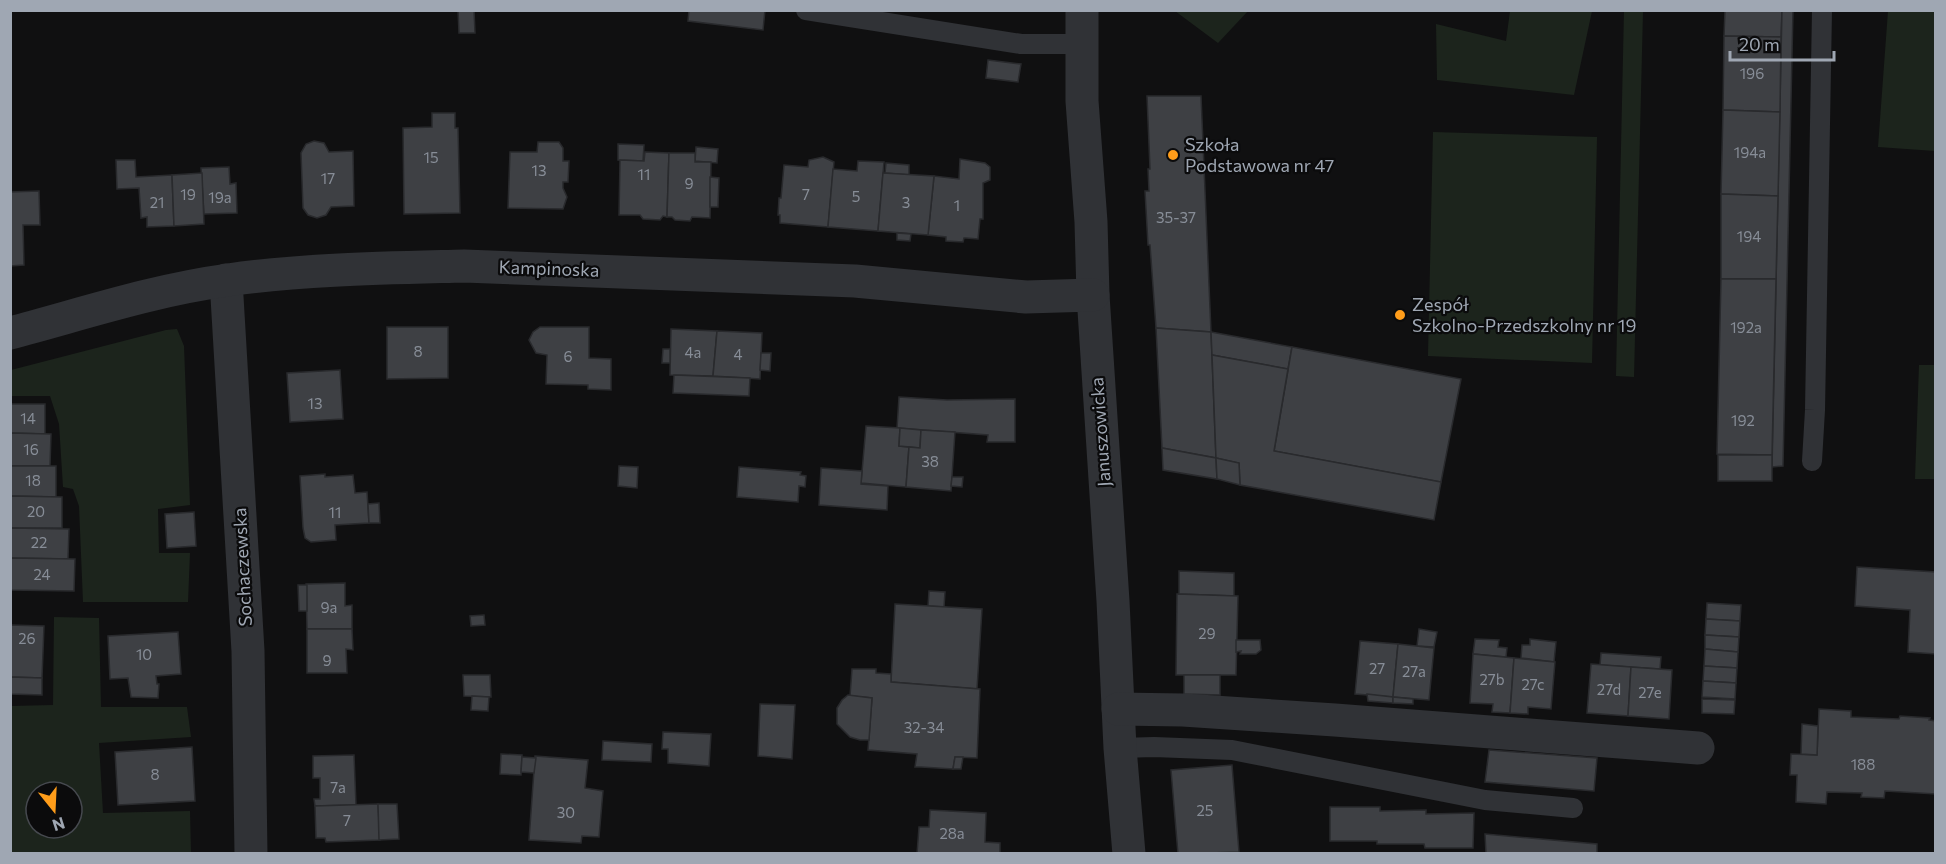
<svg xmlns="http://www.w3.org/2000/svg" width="1946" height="864" viewBox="0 0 1946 864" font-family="Commissioner,sans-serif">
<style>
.green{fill:#1c241c;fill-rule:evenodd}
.building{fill:#3e4044;stroke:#292a2d;stroke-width:1.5}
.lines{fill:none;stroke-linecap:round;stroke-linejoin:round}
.lane{stroke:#303236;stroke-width:20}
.street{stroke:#303236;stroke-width:33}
.poi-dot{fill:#ff9d1a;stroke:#0b0b0c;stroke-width:2}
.labels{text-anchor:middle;stroke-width:4.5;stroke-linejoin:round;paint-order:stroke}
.number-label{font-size:15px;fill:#878d97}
.poi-label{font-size:18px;fill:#9fa7b3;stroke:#0b0b0c;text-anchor:start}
.street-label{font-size:18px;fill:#9fa7b3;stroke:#0b0b0c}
</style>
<rect width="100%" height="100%" fill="#101011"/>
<g class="green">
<polygon points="1175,11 1248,11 1218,43"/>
<polygon points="1510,11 1592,11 1574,95 1437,80 1436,24 1506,41"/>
<polygon points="1624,11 1643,11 1634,377 1616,376"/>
<polygon points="1888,11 1935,11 1935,151 1878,147"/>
<polygon points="1433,132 1597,137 1592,363 1428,356"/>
<polygon points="177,329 184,346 190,505 158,509 159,553 190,553 188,602 83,602 79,506 73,489 63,487 59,424 50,396 11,396 11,370 166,330"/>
<polygon points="1919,365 1935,365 1935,479 1915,479"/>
<path d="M 54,617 L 99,618 L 101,707 L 187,707 L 191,737 L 99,743 L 103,813 L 190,811 L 191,853 L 11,853 L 11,706 L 53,705 ZM 36,792 L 72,792 L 72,828 L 36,828 Z"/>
</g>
<g class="building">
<polygon points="458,10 474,10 475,33 459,33"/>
<polygon points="689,10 765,10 763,30 688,21"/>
<polygon points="1725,10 1782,10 1781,37 1724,36"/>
<polygon points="1782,10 1793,10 1783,466 1772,467"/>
<polygon points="1724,36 1781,37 1780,112 1723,110"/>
<polygon points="988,60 1021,64 1018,82 986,78"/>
<polygon points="1147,96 1201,96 1211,332 1156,328 1150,245 1148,245 1145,191 1149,191 1148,169 1150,169"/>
<polygon points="1723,110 1780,112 1778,196 1721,194"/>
<polygon points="432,113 455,113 455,128 458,128 460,213 404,214 403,128 432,127"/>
<polygon points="314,141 324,143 329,152 353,151 354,206 331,207 326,215 317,218 308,215 303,208 301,153 306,144"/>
<polygon points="538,142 559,142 563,148 563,161 569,161 568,182 563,182 563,188 567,197 563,209 508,208 510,152 537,152"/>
<polygon points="618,144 644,145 643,161 618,160"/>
<polygon points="696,147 718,149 717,163 695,161"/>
<polygon points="645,152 669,153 667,217 663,216 660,220 643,219 640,215 619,215 620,160 644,161"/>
<polygon points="669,153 695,153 695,162 711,162 710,218 692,217 690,221 675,220 672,217 667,217"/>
<polygon points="823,157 834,162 828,227 780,223 780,215 778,215 779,198 781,198 784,165 808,167 809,160"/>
<polygon points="960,159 985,163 990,167 990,180 983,183 983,219 980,219 978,239 966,238 964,238 963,242 946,241 946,237 928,235 934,176 959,179"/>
<polygon points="116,160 135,160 136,177 172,175 174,226 147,227 147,217 141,218 139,188 117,189"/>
<polygon points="858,161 884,162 878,231 828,227 833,169 857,171"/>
<polygon points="886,163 909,165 909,175 885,173"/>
<polygon points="229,167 230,184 236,183 237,213 204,214 201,168"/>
<polygon points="202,173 204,224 174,226 172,175"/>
<polygon points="883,173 934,176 928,235 878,231"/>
<polygon points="710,177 719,178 718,207 710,207"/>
<polygon points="39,191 40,225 23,225 24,265 10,266 10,192"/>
<polygon points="1721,194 1778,196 1776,279 1721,279"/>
<polygon points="897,233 911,234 910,241 897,240"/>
<polygon points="1721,279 1776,279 1772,455 1717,454"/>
<polygon points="387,327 448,327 448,378 387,379"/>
<polygon points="540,327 589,327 589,358 611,359 611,390 588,389 588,385 546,384 547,355 536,353 529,340 533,332"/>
<polygon points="1156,328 1211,332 1216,458 1162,448"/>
<polygon points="671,329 717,331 713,376 670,375"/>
<polygon points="717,331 762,333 760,379 713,376"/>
<polygon points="1211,332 1292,347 1288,369 1212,355"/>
<polygon points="1292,347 1461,379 1441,482 1274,451"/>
<polygon points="663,349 670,349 670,363 662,363"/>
<polygon points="761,353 771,353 770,371 760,370"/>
<polygon points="1212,355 1288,369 1274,451 1441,482 1434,520 1240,485 1239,463 1216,458"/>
<polygon points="340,370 343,419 290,422 287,373"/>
<polygon points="674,375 750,378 749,396 673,393"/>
<polygon points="899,397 947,400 1015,399 1015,442 987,442 988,435 897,428"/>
<polygon points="10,404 45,404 45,434 10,433"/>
<polygon points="866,426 900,428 899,446 909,447 906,487 861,483"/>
<polygon points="900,428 921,430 920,448 899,446"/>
<polygon points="921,430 955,432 951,491 906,487 909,447 920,448"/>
<polygon points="10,433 51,434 50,466 10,466"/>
<polygon points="1162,448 1216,458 1217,479 1163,470"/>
<rect x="1718" y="455" width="54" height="26"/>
<polygon points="1216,458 1239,463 1240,485 1217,479"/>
<polygon points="10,466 56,466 56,497 10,496"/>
<polygon points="619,466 638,467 637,488 618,486"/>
<polygon points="739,467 801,472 800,475 806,476 805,487 799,486 798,502 737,497"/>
<polygon points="821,468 862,471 861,484 888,486 887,510 819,505"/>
<polygon points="325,474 325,477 353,475 355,493 367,492 369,523 335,525 336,540 311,542 305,538 303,528 300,476"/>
<polygon points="952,477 963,477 962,487 951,486"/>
<polygon points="10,496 62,497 62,528 10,528"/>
<polygon points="379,503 380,523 369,523 368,504"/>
<polygon points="194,512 196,546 167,548 165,514"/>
<polygon points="10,528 69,529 68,559 10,558"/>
<polygon points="10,558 75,559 74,591 10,590"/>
<polygon points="1857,567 1936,572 1936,654 1908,652 1910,610 1855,606"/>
<polygon points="1179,571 1234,573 1234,596 1179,594"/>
<polygon points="345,583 345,606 352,605 352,629 307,629 306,584"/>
<polygon points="298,585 307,585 307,611 299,611"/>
<polygon points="929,591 945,592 944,607 928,606"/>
<polygon points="1177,594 1238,596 1236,675 1176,675"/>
<polygon points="1707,603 1741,605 1740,621 1706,619"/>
<polygon points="895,604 982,609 977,689 891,682"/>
<polygon points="484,615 485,625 471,626 470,616"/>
<polygon points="1706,619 1740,621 1739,637 1705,635"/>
<polygon points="10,625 44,626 42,678 10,677"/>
<polygon points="307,629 352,629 353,650 346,649 347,673 307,673"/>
<polygon points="1419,629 1437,632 1434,647 1417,646"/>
<polygon points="178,632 181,674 156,676 157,684 159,684 158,698 131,697 128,678 110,679 108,636"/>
<polygon points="1705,635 1739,637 1738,652 1705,649"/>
<polygon points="1475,639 1499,640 1498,647 1507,648 1506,657 1473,654"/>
<polygon points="1530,639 1556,642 1554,662 1521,658 1522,645 1530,645"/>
<polygon points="1236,640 1260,640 1261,650 1256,654 1240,654 1241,651 1236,652"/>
<polygon points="1360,641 1398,644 1393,697 1355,694"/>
<polygon points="1398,644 1434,648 1429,700 1393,697"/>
<polygon points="1705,649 1738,652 1737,668 1704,666"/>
<polygon points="1601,653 1661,657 1660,669 1600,665"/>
<polygon points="1473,654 1514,658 1510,713 1492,712 1493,704 1470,703"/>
<polygon points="1514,658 1555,662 1551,709 1528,707 1528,714 1510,713"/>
<polygon points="1591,664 1631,667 1628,716 1587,713"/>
<polygon points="1704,666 1737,668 1736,683 1703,681"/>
<polygon points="1631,667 1672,670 1669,719 1628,716"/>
<polygon points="852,669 876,669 876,673 891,674 891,682 980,689 977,758 955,757 953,769 921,767 915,767 917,754 868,750 872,698 850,696"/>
<polygon points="463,675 490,675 491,697 464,696"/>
<polygon points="1184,675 1220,675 1220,695 1184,694"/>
<polygon points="10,677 42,678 42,695 10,694"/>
<polygon points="1703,681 1736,683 1735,699 1702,697"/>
<polygon points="1367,694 1393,697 1393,703 1368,701"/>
<polygon points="848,695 872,698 869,740 860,740 850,737 837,724 837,708 842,700"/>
<polygon points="472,696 489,697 488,711 471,710"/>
<polygon points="1393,697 1413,699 1413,704 1393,703"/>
<polygon points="1702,699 1735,700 1734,714 1702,713"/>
<polygon points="760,704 795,705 792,759 758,756"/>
<polygon points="1819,709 1851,711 1851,717 1899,719 1900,716 1930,718 1929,720 1936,721 1936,794 1885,791 1884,798 1861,797 1862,793 1827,792 1826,804 1796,802 1797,775 1790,775 1791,754 1817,755"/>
<polygon points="1802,724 1818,726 1817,755 1801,754"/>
<polygon points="663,732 711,734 709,766 668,763 668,749 662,749"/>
<polygon points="603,741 652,744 651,762 602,760"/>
<polygon points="192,747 195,801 118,805 115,752"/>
<polygon points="1489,750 1597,758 1594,791 1485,782"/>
<polygon points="501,754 522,755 521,775 500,774"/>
<polygon points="354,755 356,805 315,806 314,799 320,799 320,778 313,778 313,756"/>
<polygon points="535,756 588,760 585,788 603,791 599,837 582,836 581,843 529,840"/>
<polygon points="522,757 536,758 534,773 521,772"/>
<polygon points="955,757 963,757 961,769 953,769"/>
<polygon points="1232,765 1239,852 1178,854 1171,770"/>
<polygon points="378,804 380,840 326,842 325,838 316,838 315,806"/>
<polygon points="378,804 397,804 399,839 379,840"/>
<polygon points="1330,807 1380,807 1380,811 1426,810 1426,814 1474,813 1473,848 1425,848 1424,844 1377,844 1377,841 1330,841"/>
<polygon points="930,810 986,813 985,842 1000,843 1000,854 917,854 919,827 929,827"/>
<polygon points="1485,834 1597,844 1597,854 1486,854"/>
</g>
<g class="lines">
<g class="lane">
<polyline points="806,10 1021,44 1081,44"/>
<polyline points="1812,461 1815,410 1822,10"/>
<polyline points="1120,748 1154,747 1232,750 1485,800 1573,808"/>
</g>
<g class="street">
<polyline points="1082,10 1082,101 1091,222 1093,295 1113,601 1120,748 1129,854"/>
<polyline points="226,280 248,651 251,854"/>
<path d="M 10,333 C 82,314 154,290 228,280 C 305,269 386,268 464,266 L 855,281 L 1026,297 L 1093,295"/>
<polyline points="1118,709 1183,710 1335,720 1698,748"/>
</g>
</g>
<g class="poi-dot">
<circle cx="1173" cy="155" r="6"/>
<circle cx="1400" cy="315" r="6"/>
</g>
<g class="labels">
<g class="number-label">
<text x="1752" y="79">196</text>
<text x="1750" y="158">194a</text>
<text x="431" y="163">15</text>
<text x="539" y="176">13</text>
<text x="644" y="180">11</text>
<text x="328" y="184">17</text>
<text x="689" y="189">9</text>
<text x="188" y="200">19</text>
<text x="806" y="200">7</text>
<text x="856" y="202">5</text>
<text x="220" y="203">19a</text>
<text x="157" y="208">21</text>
<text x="906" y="208">3</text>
<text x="957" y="211">1</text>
<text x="1176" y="223">35-37</text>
<text x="1749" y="242">194</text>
<text x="1746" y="333">192a</text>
<text x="418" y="357">8</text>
<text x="693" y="358">4a</text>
<text x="738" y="360">4</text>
<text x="568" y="362">6</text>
<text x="315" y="409">13</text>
<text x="28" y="424">14</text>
<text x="1743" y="426">192</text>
<text x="31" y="455">16</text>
<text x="930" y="467">38</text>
<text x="33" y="486">18</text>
<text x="36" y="517">20</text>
<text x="335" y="518">11</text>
<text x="39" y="548">22</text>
<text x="42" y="580">24</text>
<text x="329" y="613">9a</text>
<text x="1207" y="639">29</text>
<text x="27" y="644">26</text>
<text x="144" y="660">10</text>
<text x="327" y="666">9</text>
<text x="1377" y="674">27</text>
<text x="1414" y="677">27a</text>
<text x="1492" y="685">27b</text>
<text x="1533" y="690">27c</text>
<text x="1609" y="695">27d</text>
<text x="1650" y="698">27e</text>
<text x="924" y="733">32-34</text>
<text x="1863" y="770">188</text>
<text x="155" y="780">8</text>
<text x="338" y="793">7a</text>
<text x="1205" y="816">25</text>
<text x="566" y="818">30</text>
<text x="347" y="826">7</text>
<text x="952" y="839">28a</text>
</g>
<g class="poi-label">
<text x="1185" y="151">Szkoła<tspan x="1185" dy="21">Podstawowa nr 47</tspan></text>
<text x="1412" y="311">Zespół<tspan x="1412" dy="21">Szkolno-Przedszkolny nr 19</tspan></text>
</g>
<g class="street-label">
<text transform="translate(549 269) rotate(2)" y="6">Kampinoska</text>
<text transform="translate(1101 432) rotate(-94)" y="6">Januszowicka</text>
<text transform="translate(243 567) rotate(-93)" y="6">Sochaczewska</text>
</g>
</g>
<rect width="1946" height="864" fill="none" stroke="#9fa7b3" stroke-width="24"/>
<g transform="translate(54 810) rotate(162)"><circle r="28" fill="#0b0b0c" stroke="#46494f" stroke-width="1.5"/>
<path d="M0-4.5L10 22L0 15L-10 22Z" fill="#ff9d1a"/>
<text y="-9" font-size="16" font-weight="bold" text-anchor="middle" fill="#9fa7b3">N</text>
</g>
<path d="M1730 51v9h104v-9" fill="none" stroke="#9fa7b3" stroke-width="3"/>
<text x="1739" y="51" font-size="18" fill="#9fa7b3" stroke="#0b0b0c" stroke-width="4.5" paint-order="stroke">20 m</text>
</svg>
